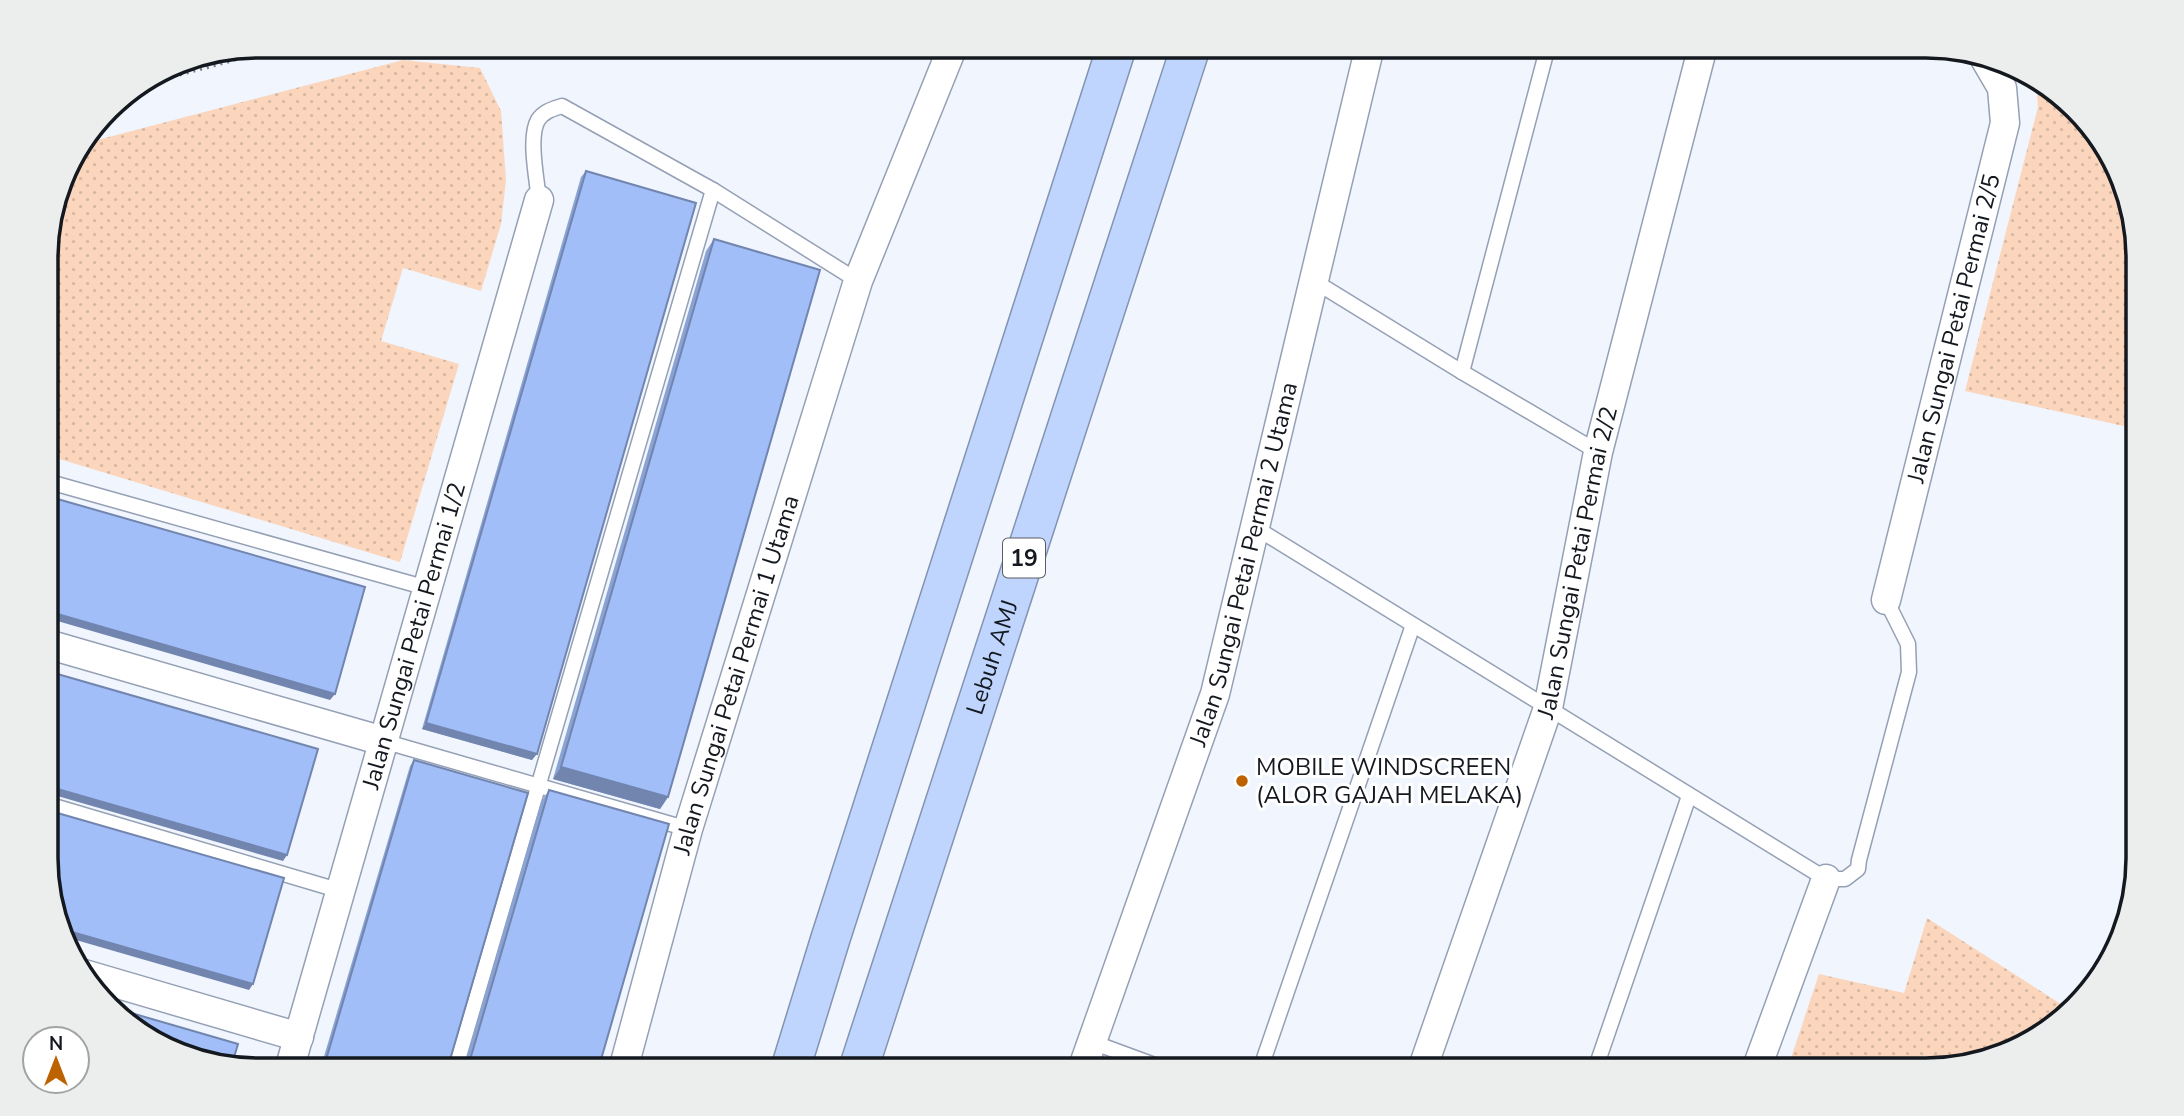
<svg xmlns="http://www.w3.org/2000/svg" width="2184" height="1116" viewBox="0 0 2184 1116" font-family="'Nunito Sans',sans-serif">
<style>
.park{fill:url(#park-dots)}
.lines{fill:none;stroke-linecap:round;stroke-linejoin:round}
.lane-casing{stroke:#95a0b5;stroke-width:17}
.street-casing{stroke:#95a0b5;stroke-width:31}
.highway-casing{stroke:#8393b0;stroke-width:41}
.path{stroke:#7b8088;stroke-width:4.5;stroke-dasharray:2 5;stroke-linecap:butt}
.lane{stroke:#fff;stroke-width:14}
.street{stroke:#fff;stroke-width:28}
.highway{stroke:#bfd5fe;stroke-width:38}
.wall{fill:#8aa3d5}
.shaded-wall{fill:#7185ae}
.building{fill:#a1bef8;stroke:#7185ae;stroke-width:2}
.poi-dot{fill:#bc6201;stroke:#fff;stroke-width:2.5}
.labels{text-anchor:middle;stroke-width:6;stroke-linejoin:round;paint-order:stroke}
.shield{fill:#fff;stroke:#5a5d62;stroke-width:2}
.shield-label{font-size:23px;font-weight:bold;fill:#14181f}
.street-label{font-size:24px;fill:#14181f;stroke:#fff}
.poi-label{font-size:24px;fill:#14181f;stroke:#fff;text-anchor:start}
.rim{fill:none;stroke:#14181f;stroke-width:3.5}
</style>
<defs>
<pattern id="park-dots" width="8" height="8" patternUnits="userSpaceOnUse" patternTransform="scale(1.75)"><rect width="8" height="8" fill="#fbd6bd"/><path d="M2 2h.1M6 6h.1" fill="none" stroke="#d6b7a2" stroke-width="1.8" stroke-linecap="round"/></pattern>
</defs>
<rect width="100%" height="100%" fill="#f0f5fe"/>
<g class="park">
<polygon points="403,60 480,68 501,111 506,180 501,224 481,291 403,268 381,341 459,364 400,562 46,455 46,244 68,164 82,144"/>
<polygon points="2036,81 2102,140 2137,231 2137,429 1965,391 2038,107"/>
<polygon points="1927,918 2067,1008 2044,1035 1940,1070 1787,1070 1819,974 1904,993"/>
</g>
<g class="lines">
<defs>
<g id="lane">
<path d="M 539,200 C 537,180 528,137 538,120 C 544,111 553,109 562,106 L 713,190 L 858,281"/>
<polyline points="1314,281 1462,372 1598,452"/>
<polyline points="1462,372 1548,46"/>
<polyline points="46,481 427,588"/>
<polyline points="1256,528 1826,879 1845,879 1858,869 1859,860 1909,672 1908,644 1886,600"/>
<polyline points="383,741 688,829"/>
<polyline points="47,804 341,891"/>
<polyline points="1092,1042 1168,1070"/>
<polyline points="455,1070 713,190"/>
<polyline points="1260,1070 1413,625"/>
<polyline points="1595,1070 1689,796"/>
</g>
<g id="street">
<path id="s1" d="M 1886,600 L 2005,123 L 2002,88 L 1985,59"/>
<polyline points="47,644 383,741"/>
<polyline points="84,974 299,1037"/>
<path id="s2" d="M 289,1070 L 539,200"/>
<path id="s3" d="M 623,1070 L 688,829 L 858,281 L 953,46"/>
<path id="s4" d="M 1082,1070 L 1215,694 L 1370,46"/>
<path id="s5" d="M 1422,1070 L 1548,708 L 1598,452 L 1703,46"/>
<polyline points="1756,1070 1826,879"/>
</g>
<g id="highway">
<polyline points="790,1070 830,940 1117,46"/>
<path id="s6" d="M 858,1070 L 1191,46"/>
</g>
</defs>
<use href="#lane" class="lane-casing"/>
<use href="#street" class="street-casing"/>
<use href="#highway" class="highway-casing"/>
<polyline class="path" points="139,85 233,60 260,46"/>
<use href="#lane" class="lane"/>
<use href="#street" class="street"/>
<use href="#highway" class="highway"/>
</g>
<g class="wall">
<polygon points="586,171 532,760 422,729 581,177"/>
<polygon points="714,239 668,797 660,809 553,779 706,251"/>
<polygon points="414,760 447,1070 320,1070 410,766"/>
<polygon points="549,790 598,1070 463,1070 541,802"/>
</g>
<g class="shaded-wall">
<polygon points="47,611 335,694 330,700 47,618"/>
<polygon points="426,723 537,754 532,760 422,729"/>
<polygon points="561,767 668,797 660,809 553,779"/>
<polygon points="47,786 287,855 283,861 47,793"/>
<polygon points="65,930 253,984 249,990 69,938"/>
</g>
<g class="building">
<polygon points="586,171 696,203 537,754 426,723"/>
<polygon points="714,239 820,270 668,797 561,767"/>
<polygon points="47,496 365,587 335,694 47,611"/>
<polygon points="47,671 318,749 287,855 47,786"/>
<polygon points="414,760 528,793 447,1070 323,1070"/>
<polygon points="549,790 669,824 598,1070 467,1070"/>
<polygon points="47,810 284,878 253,984 65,930 47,886"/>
<polygon points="114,1008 238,1044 232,1064 164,1049"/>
</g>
<circle class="poi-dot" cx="1242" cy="781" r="7"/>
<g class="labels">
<rect class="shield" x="1003" y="538.5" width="42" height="39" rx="5"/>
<g class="shield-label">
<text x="1024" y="566">19</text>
</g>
<g class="street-label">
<text dy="8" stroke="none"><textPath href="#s1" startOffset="280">Jalan Sungai Petai Permai 2/5</textPath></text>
<text dy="8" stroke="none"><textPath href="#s5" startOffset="532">Jalan Sungai Petai Permai 2/2</textPath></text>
<text dy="8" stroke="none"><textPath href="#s4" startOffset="532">Jalan Sungai Petai Permai 2 Utama</textPath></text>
<text dy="8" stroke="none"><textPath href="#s2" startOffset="452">Jalan Sungai Petai Permai 1/2</textPath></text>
<text dy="8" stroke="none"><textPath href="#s6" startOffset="434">Lebuh AMJ</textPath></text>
<text dy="8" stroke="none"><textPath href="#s3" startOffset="411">Jalan Sungai Petai Permai 1 Utama</textPath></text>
</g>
<g class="poi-label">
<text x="1256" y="775">MOBILE WINDSCREEN<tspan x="1256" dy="28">(ALOR GAJAH MELAKA)</tspan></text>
</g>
</g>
<path d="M0 0H2184V1116H0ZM258 58H1926A200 200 0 0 1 2126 258V858A200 200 0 0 1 1926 1058H258A200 200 0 0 1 58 858V258A200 200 0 0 1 258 58Z" fill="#eceded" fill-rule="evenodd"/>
<path class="rim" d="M258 58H1926A200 200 0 0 1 2126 258V858A200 200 0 0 1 1926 1058H258A200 200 0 0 1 58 858V258A200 200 0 0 1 258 58Z"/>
<g transform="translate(56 1060)"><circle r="33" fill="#ffffff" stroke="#a1a3a5" stroke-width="2"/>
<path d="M0-5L12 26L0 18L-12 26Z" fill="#bc6201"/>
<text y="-10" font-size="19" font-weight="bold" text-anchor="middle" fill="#14181f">N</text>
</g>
</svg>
